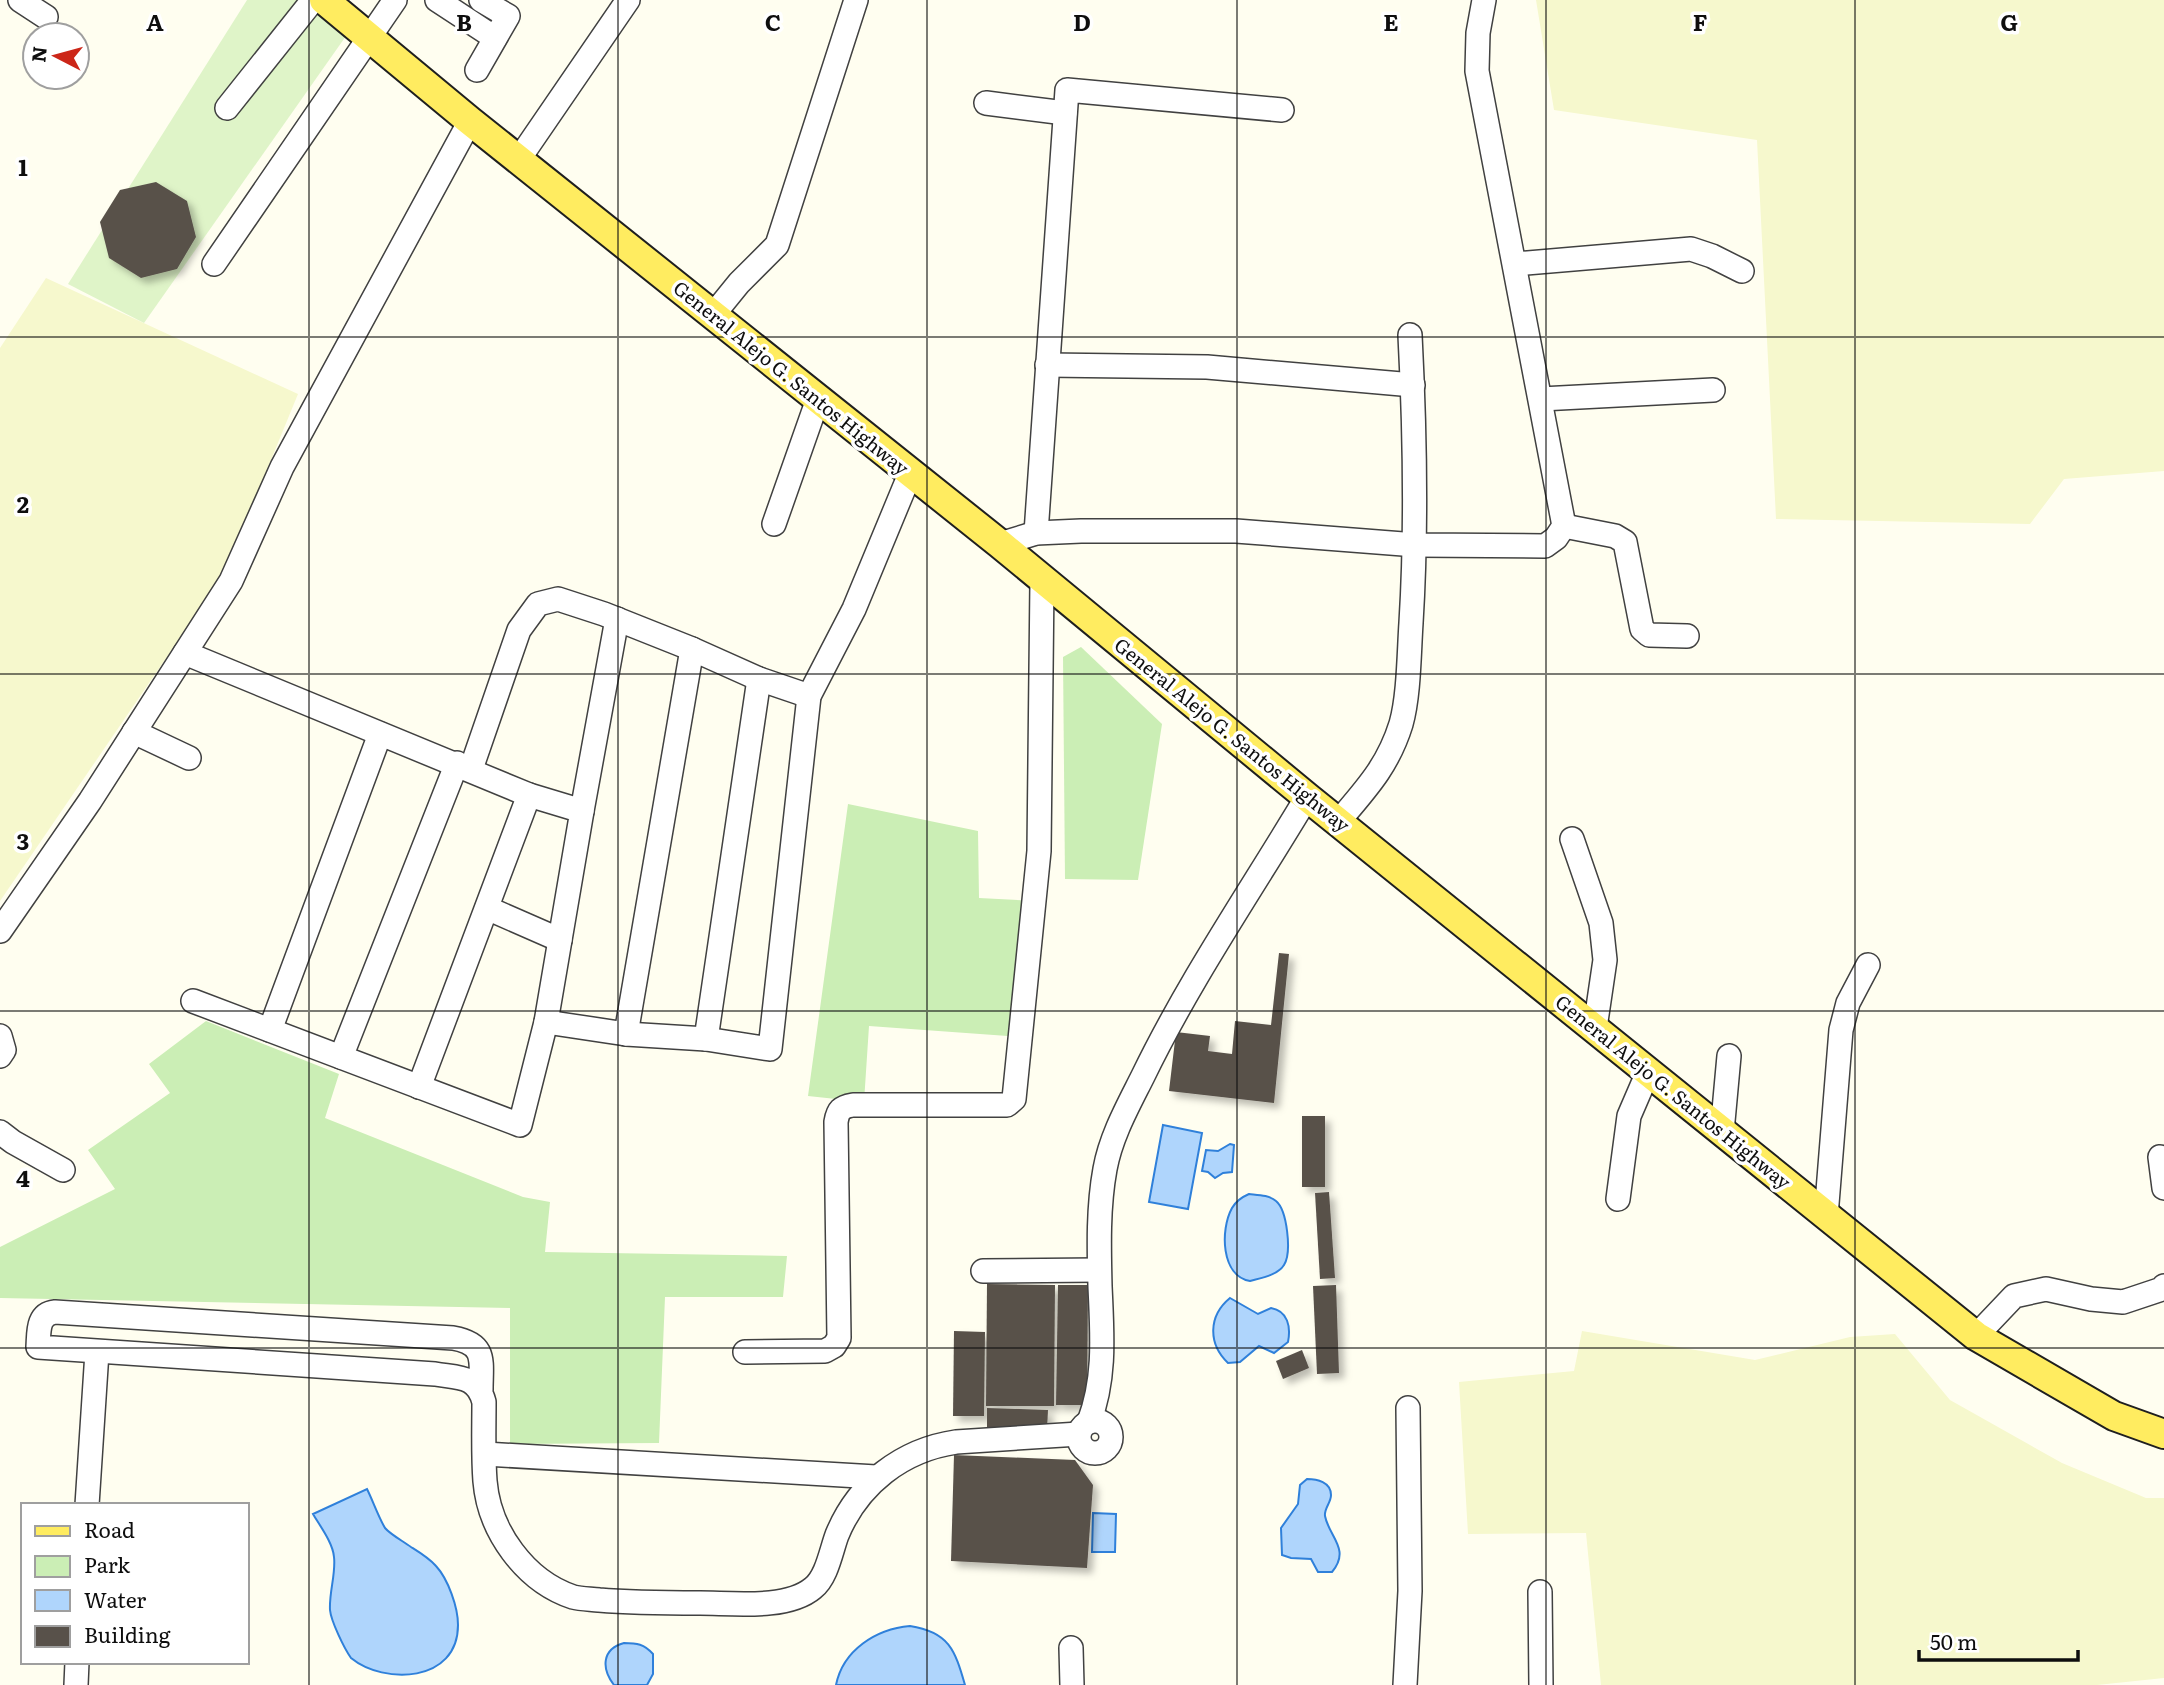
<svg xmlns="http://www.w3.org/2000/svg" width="2164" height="1685" viewBox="0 0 2164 1685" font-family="Literata,serif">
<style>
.farmland{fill:#f6f8cd}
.green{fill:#cbeeb5}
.pitch{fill:#dff4c8}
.water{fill:#afd5fc;stroke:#2f80da;stroke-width:2}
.building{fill:#58514a;filter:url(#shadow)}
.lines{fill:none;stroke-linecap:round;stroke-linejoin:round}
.minor-casing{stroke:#414141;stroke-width:26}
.major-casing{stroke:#1f1f1f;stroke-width:32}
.minor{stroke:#fff;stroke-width:23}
.major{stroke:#ffec60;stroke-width:28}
.grid{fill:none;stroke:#0e0e0e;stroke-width:2;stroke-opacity:0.55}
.labels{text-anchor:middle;stroke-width:7;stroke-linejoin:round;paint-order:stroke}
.street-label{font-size:19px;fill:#0e0e0e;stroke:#fff}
.grid-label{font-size:23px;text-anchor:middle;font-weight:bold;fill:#0e0e0e;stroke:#fff;stroke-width:7;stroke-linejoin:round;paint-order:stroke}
</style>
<defs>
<filter id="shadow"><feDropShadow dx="5.5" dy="5.5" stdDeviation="3.5" flood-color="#0004"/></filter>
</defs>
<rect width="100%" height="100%" fill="#fffef0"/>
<g class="farmland">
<polygon points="1536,0 2164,0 2164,471 2064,479 2030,524 1776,519 1757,140 1554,110"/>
<polygon points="46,278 298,394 225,572 0,901 0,348"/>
<polygon points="1582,1331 1755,1360 1850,1337 1895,1334 1950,1400 2062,1463 2146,1498 2164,1498 2164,1678 2097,1685 1601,1685 1586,1533 1468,1534 1459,1382 1574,1371"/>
</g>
<g class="green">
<polygon points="1081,647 1162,724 1138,880 1065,879 1063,657"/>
<polygon points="848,804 978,831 979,898 1038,901 1022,1037 869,1026 864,1102 808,1096"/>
<polygon points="206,1021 339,1074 325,1118 523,1197 550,1202 545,1252 787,1256 783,1297 665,1297 659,1443 510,1444 510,1308 0,1298 0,1247 115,1189 88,1150 170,1093 149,1064"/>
</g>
<polygon class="pitch" points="247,0 299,0 346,36 144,323 68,284"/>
<g class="water">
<polygon points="1163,1125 1202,1133 1188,1209 1149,1202"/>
<polygon points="1230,1144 1234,1145 1232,1172 1223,1173 1215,1178 1208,1172 1202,1171 1206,1150 1218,1151"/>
<path d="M 1249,1194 C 1258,1195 1269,1195 1276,1201 C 1287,1210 1292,1252 1284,1265 C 1278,1275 1261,1278 1250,1281 C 1221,1276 1220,1230 1232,1208 C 1236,1201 1242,1197 1249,1194 Z"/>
<path d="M 1230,1298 L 1258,1314 L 1271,1308 C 1288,1311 1291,1327 1288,1342 L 1274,1353 L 1259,1346 L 1240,1362 L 1228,1363 C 1208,1344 1208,1316 1230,1298 Z"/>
<path d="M 1307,1479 C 1317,1479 1331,1482 1331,1495 C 1331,1503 1324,1508 1325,1516 C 1329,1537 1351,1549 1332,1572 L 1318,1572 L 1311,1559 L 1291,1558 L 1282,1555 L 1281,1528 L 1298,1504 L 1300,1485 Z"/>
<path d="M 367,1489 C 373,1501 378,1516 385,1528 C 391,1535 403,1541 411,1547 C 419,1552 429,1558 436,1566 C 448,1579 458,1607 458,1625 C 458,1683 384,1685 351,1658 C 344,1648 331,1621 330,1610 C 329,1592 336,1574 334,1557 C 333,1543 320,1526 313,1514 Z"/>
<polygon points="1093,1513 1116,1514 1115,1552 1092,1552"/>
<path d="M 910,1626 C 949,1632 955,1650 965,1685 L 836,1685 C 843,1650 876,1629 910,1626 Z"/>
<path d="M 624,1643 C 637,1643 644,1644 653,1654 L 653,1674 L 647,1685 L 614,1685 C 601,1668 602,1649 624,1643 Z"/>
</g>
<g class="building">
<polygon points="156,182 187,201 196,237 177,269 141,278 109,258 100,222 120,190"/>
<polygon points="1279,953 1289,954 1274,1103 1169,1091 1176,1032 1210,1036 1208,1051 1232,1054 1235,1021 1271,1025"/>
<rect x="1302" y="1116" width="23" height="71"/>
<polygon points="1329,1192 1335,1278 1320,1279 1315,1193"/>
<polygon points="987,1284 1055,1285 1054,1406 986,1406"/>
<polygon points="1058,1285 1088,1285 1087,1405 1056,1405"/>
<polygon points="1336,1285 1339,1373 1317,1374 1313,1286"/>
<polygon points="954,1331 985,1332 984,1416 953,1416"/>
<polygon points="1302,1350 1309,1368 1283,1379 1276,1361"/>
<polygon points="987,1408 1048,1410 1047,1430 987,1428"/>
<polygon points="954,1455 1075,1460 1093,1485 1087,1568 951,1561"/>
</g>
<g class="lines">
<defs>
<g id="minor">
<polyline points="20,0 46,17"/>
<polyline points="437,0 495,38"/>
<polyline points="477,70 508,16 481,0"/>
<polyline points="986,103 1065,113"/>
<polyline points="227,108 313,0"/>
<polyline points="519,159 628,0"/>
<polyline points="214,264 395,0"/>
<polyline points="1515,264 1691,249 1712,256 1742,271"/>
<polyline points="713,315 739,283 777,245 856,0"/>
<polyline points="1047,365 1207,367 1413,385"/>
<polyline points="1541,399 1713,390"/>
<polyline points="774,524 818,399"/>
<polyline points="1564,526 1615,536 1625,542 1642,629 1649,635 1687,636"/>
<polyline points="1036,533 1067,90 1282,110"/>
<polyline points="1000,544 1036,533 1081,531 1236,531 1416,545 1545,546 1556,538 1564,526 1477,71 1478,33 1484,0"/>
<polyline points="185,653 529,795 582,811 546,1022 520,1125 193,1001"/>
<polyline points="134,732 189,758"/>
<polyline points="471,769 519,630 538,604 558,599 604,614 692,649 759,679 809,696"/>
<polyline points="582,811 617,619"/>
<path d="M 1338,822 C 1366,789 1388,766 1401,724 C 1409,696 1409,653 1411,623 C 1417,527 1415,432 1410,335"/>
<polyline points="1572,839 1601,923 1605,960 1595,1028"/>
<polyline points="487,908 560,940"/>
<polyline points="0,931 90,801 231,581 282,467 470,121"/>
<polyline points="546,1022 626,1034 706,1039 770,1049 809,696 854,609 910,474"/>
<polyline points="270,1030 380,734"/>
<polyline points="626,1034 692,649"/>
<polyline points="0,1036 4,1050 0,1056"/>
<polyline points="706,1039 759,679"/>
<polyline points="341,1057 457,763"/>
<polyline points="419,1087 529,795"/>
<polyline points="0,1132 13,1142 63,1170"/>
<polyline points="1722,1132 1729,1056"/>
<polyline points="2160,1157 2164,1188"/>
<polyline points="1618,1199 1629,1116 1648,1072"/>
<polyline points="1826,1216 1841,1030 1848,1003 1868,965"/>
<polyline points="983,1271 1099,1270"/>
<polyline points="1976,1336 2014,1296 2046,1289 2091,1299 2123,1302 2162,1289 2164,1286"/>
<path d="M 745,1352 L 825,1351 L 834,1346 L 839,1338 L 836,1122 C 838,1110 841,1107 853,1105 L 1007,1105 L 1014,1099 L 1039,851 L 1042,581"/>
<path d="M 481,1390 C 481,1361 487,1344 453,1338 L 55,1312 C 37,1314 39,1332 38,1347 L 435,1374 C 458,1378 477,1375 484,1402 C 484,1428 483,1455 485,1481 C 489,1531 525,1581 573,1597 C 581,1599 591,1599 599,1600 C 633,1603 666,1603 700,1603 C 732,1603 787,1610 813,1588 C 827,1577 831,1551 837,1535 C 858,1484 902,1450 956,1442 L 1079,1434"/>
<circle cx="1095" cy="1437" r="16"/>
<path d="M 1089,1422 C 1106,1377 1102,1333 1100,1286 C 1099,1247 1098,1207 1105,1169 C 1111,1136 1128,1106 1143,1076 C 1190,979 1252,889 1307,797"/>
<polyline points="485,1454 876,1477"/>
<polyline points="87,1505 97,1352"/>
<polyline points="1540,1592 1541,1685"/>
<polyline points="1071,1648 1072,1685"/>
<polyline points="76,1685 77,1662"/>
<polyline points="1405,1685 1410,1591 1408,1408"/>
</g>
<polyline id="major" points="324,0 470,121 1000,544 1307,797 1976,1336 2114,1416 2164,1434"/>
</defs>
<use href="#minor" class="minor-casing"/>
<use href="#major" class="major-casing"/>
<use href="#minor" class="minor"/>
<use href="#major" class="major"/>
</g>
<path class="grid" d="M 309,0 L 309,1685M 618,0 L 618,1685M 927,0 L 927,1685M 1237,0 L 1237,1685M 1546,0 L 1546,1685M 1855,0 L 1855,1685M 0,337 L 2164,337M 0,674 L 2164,674M 0,1011 L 2164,1011M 0,1348 L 2164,1348"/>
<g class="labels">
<g class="street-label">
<text transform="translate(791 378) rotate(39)" y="7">General Alejo G. Santos Highway</text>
<text transform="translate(1232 735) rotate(39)" y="7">General Alejo G. Santos Highway</text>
<text transform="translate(1673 1092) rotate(39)" y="7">General Alejo G. Santos Highway</text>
</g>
</g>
<g class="grid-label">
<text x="155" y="31">A</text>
<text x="464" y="31">B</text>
<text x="773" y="31">C</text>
<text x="1082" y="31">D</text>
<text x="1391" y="31">E</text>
<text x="1700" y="31">F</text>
<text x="2009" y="31">G</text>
<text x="23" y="176">1</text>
<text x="23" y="513">2</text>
<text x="23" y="850">3</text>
<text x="23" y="1187">4</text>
</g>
<rect x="21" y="1503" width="228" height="161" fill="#ffffff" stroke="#9f9f9f" stroke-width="2"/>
<rect x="35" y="1526" width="35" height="10" fill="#ffec60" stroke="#9f9f9f" stroke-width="2"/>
<text x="84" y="1538" font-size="21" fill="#0e0e0e">Road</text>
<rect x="35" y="1556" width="35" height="21" fill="#cbeeb5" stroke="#9f9f9f" stroke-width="2"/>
<text x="84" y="1573" font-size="21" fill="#0e0e0e">Park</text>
<rect x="35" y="1590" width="35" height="21" fill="#afd5fc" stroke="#9f9f9f" stroke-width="2"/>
<text x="84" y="1608" font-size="21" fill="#0e0e0e">Water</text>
<rect x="35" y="1626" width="35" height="21" fill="#58514a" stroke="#9f9f9f" stroke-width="2"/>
<text x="84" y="1643" font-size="21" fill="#0e0e0e">Building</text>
<g transform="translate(56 56) rotate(276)"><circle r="33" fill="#ffffff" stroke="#9f9f9f" stroke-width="2"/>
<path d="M0-5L12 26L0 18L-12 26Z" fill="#cc2618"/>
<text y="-10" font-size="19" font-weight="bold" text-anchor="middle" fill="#0e0e0e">N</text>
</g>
<path d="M1919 1650v10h159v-10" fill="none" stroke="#0e0e0e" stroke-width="3.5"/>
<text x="1930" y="1650" font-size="21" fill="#0e0e0e" stroke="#ffffff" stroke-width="5" paint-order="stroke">50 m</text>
</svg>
